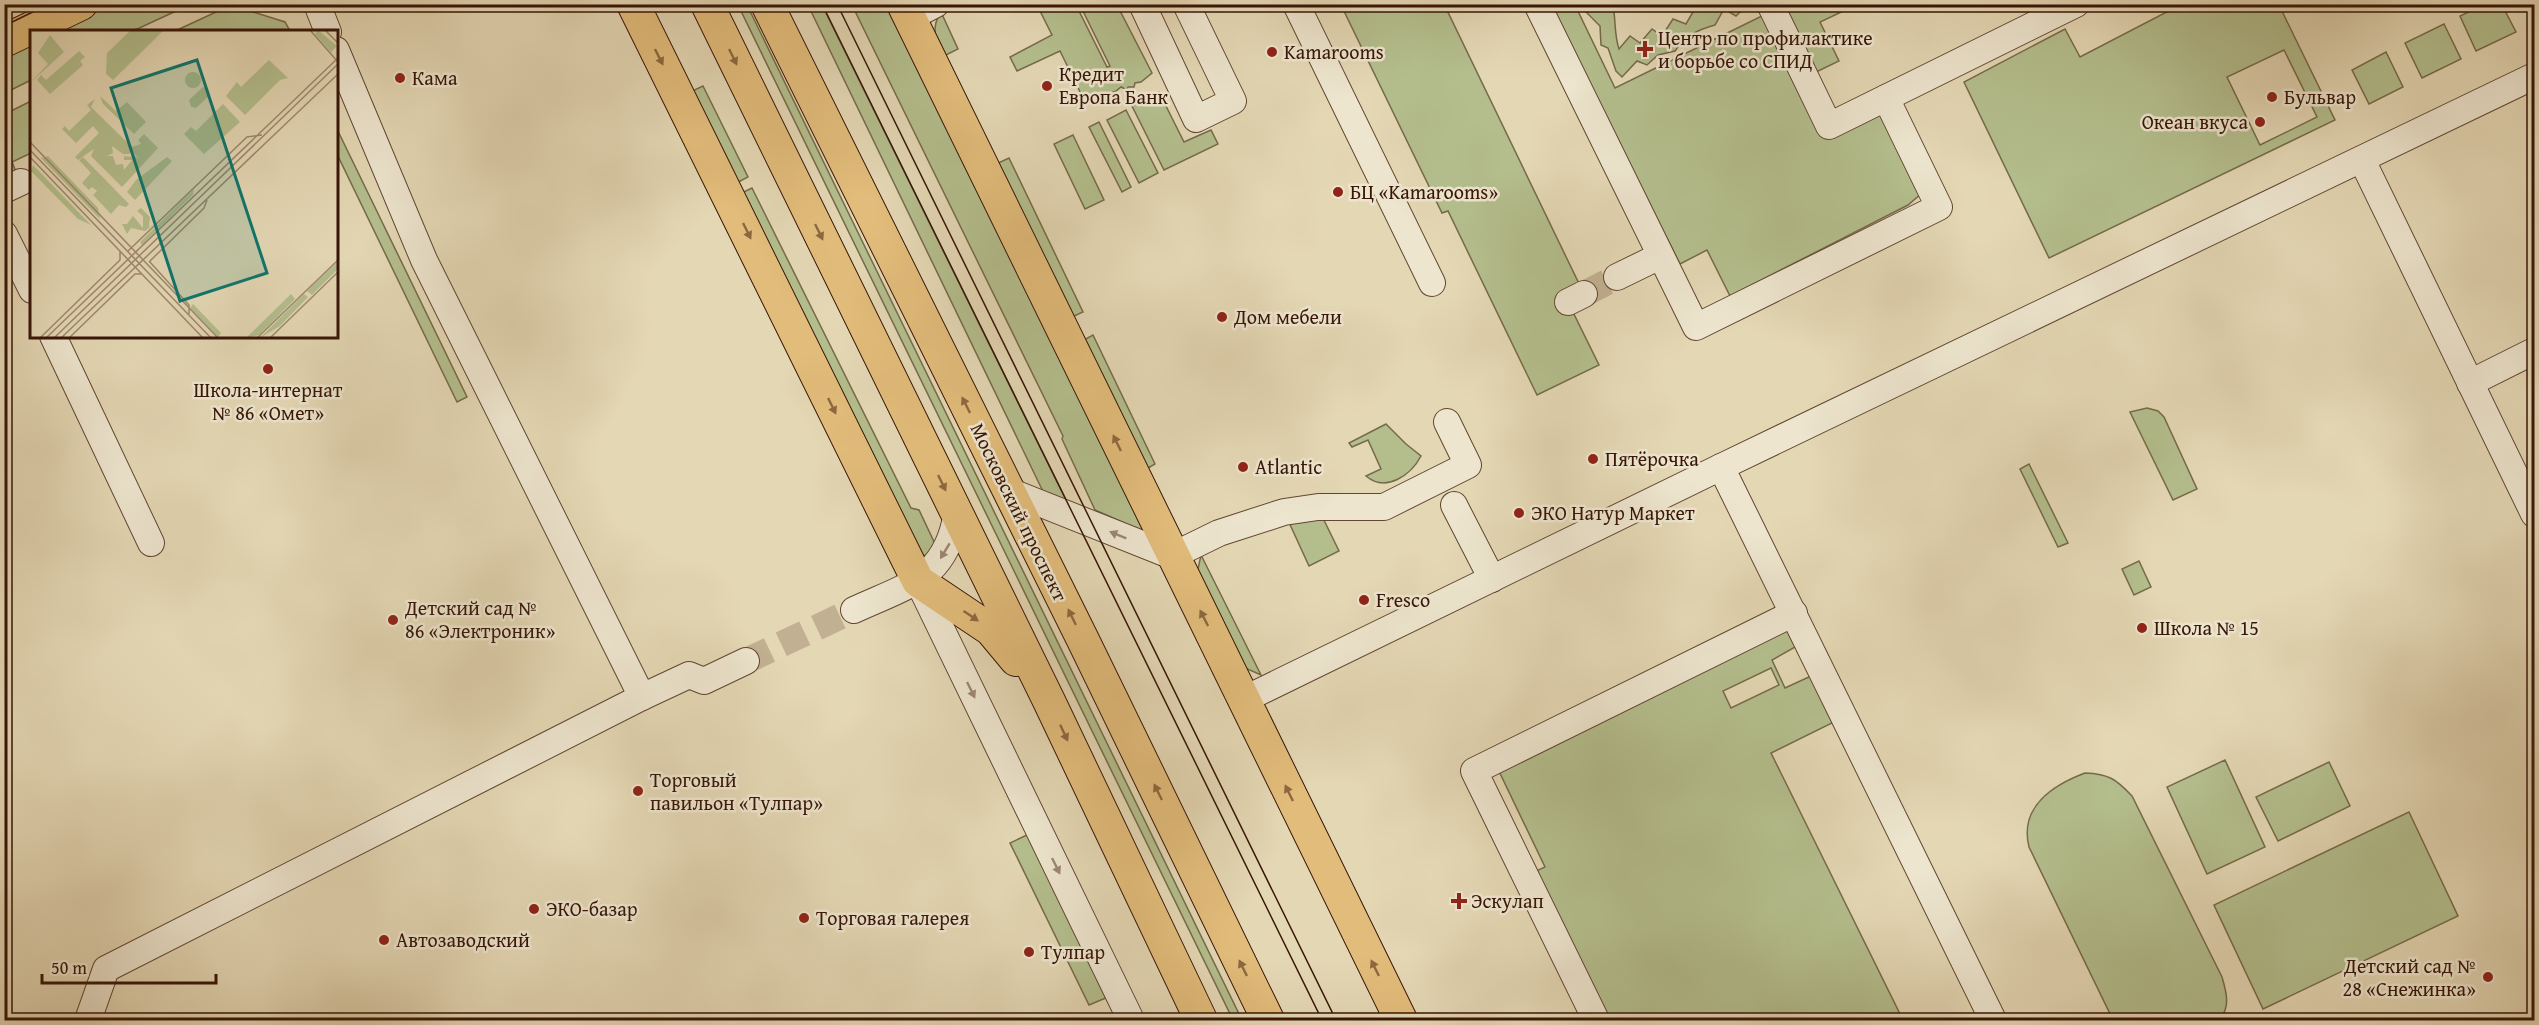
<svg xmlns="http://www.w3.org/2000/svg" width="2539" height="1025" viewBox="0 0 2539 1025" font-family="'Gentium Book Plus',serif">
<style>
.green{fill:#b4be8d;stroke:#766a4a;stroke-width:1.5;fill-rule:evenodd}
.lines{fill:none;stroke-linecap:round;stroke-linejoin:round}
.minor-tunnel{stroke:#c1b091;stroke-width:26;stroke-dasharray:26 13;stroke-linecap:butt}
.minor-casing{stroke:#624632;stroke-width:28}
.major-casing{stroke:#371507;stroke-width:34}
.minor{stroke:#ede5ce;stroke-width:26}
.major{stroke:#e2bc7a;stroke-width:32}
.tram{stroke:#371507;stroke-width:1.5}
.oneway{fill:#8c6840}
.oneway2{fill:#9b8774}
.poi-dot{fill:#8f2418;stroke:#ede5ce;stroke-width:2}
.labels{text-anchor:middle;stroke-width:5;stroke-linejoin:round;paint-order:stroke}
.poi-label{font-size:20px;fill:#371507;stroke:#ede5ce;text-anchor:start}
.street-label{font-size:20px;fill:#371507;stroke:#ede5ce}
.inset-road{fill:none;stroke:#9f896f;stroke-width:1.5}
.view{fill:#0f766e;fill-opacity:0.15;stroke:#0f766e;stroke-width:3}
.inset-edge{fill:none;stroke:#371507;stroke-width:3}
</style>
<rect width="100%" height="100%" fill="#e4d7b4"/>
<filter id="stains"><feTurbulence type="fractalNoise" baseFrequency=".00333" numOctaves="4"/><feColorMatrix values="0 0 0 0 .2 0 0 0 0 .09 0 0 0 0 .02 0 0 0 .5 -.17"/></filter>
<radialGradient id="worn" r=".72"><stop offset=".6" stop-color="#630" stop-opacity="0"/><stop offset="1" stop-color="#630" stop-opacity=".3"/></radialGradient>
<g class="green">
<path d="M 2182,4 L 2279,5 L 2335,120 L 2049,258 L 1964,82 L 2065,29 L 2080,57 ZM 2284,50 L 2317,117 L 2260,145 L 2227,77 Z"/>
<polygon points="102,5 189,5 133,31 46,32"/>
<polygon points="231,5 285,22 290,31 175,31"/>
<polygon points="738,5 747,5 1242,1020 1233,1020"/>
<polygon points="808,5 822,5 1074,516 1050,506"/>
<polygon points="852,5 894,5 1156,537 1095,510 1062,439 1063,436"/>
<polygon points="1037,5 1076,5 1107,67 1110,66 1080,5 1117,5 1152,73 1141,82 1135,83 1134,87 1128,87 1127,90 1121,87 1116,91 1086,104 1060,51 1017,71 1010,57 1052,35"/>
<polygon points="1341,5 1447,5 1445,6 1584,294 1568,302 1599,365 1537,395 1448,211 1442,213"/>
<polygon points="1550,5 1575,5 1615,88 1772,11 1830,128 1878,105 1922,193 1908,205 1730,296 1707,250 1680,264"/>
<path d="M 1584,5 L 1613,5 C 1616,21 1614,34 1619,49 L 1630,36 L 1640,43 L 1652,29 L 1662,36 L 1673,19 L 1686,24 L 1697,5 L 1747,5 L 1736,16 L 1724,9 L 1715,25 C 1697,30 1685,36 1675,51 L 1658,55 L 1647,65 L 1637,61 L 1622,77 L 1616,71 L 1608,48 L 1601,45 L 1600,26 L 1585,11 Z"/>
<polygon points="1788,5 1856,5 1820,22 1839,61 1810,75 1778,9"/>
<polygon points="2483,5 2502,5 2516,32 2476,51 2460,16"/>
<path d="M 941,12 L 958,49 L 944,56 C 936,40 930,28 941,12 Z"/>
<polygon points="2444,24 2461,59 2422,78 2405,43"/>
<polygon points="31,38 31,80 5,93 5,51"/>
<polygon points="2386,52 2403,87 2369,104 2352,70"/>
<polygon points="703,86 748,177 731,186 686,94"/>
<polygon points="1159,92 1184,142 1211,130 1218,144 1164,170 1132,106"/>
<polygon points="31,101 31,153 12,162 17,174 5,179 5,114"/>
<polygon points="1126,110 1158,173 1139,183 1107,120"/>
<polygon points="1099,122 1131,187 1122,192 1089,127"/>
<polygon points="336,127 467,397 457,402 336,152"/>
<polygon points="1073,135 1104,200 1085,209 1054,144"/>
<polygon points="1009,158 1083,312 1070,318 996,164"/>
<polygon points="752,188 911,508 919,510 936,546 930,555 918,556 735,196"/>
<polygon points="1093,335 1155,464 1145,470 1082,341"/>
<polygon points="2147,408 2158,411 2164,417 2197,489 2173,500 2130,412"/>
<path d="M 1386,424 L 1406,444 L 1421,456 C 1411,475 1386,493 1366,476 L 1381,469 L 1368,440 L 1352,447 L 1349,443 Z"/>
<polygon points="2029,464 2068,543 2058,547 2020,469"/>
<polygon points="1320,512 1339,551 1309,566 1287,518"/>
<polygon points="1201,555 1261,675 1245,668 1197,574"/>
<polygon points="2139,561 2151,587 2134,595 2122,569"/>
<path d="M 1786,623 L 1797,646 L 1772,660 L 1785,688 L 1811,676 L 1834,722 L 1771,753 L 1903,1020 L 1603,1020 L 1532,873 L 1545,867 L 1497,767 ZM 1771,668 L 1779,685 L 1731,708 L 1723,691 Z"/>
<polygon points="2225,760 2265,847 2207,874 2167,787"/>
<polygon points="2329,762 2350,806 2278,841 2256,797"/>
<path d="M 2085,773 C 2109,774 2116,779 2132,796 L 2222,977 C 2227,994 2230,1006 2220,1020 L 2113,1020 L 2029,847 C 2019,807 2053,785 2085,773 Z"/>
<polygon points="2409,812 2458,916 2263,1009 2214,905"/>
<polygon points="1029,834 1108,997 1089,1005 1010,843"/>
</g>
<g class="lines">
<g class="minor-tunnel">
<polyline points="1584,294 1617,277"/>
<polyline points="746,661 854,610"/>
</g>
<defs>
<g id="minor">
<polyline points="317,4 328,32"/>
<polyline points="1142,4 1196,119 1233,101 1186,4"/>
<polyline points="1296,4 1432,283"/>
<polyline points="1537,4 1696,327 1939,207 1886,98"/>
<polyline points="1770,4 1829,126 2076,4"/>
<polyline points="909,18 936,4"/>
<polyline points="336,50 424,260 642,697"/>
<polyline points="2362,160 2534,514"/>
<polyline points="4,190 21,182"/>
<polyline points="4,234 32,290"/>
<polyline points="1617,277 1660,256"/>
<polyline points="1568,302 1584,294"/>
<polyline points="53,336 151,543"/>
<polyline points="2470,383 2534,351"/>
<polyline points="1721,467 1993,1020"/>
<polyline points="1009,491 1172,556 1219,533 1284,512 1318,507 1384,507 1468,465 1447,422"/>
<polyline points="1454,505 1492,579"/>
<polyline points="918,581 1131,1020"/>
<path d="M 854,610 C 908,585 946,579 957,513"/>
<polyline points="1245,699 1721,467 2534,76"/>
<polyline points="88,1020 106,969 642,697 689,675 704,681 746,661"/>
<polyline points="1596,1020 1474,771 1794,613"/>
</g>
<g id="major">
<polyline points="633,4 918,581 991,630 1016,660"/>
<polyline points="707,4 1049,701 1201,1020"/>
<polyline points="767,4 1083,640 1268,1020"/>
<path d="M 903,4 C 1070,343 1235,682 1401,1020"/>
<polyline points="4,41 81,4"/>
</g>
</defs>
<use href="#minor" class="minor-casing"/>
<use href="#major" class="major-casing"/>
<use href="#minor" class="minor"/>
<use href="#major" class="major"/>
<g class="tram">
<polyline points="822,4 1322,1020"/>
<polyline points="837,4 1336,1020"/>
<polyline points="4,13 21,4"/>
<polyline points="4,26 49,4"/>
</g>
</g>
<defs><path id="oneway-solid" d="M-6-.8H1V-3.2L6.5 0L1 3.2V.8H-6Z" transform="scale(1.5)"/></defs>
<g class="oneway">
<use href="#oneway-solid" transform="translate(659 57) rotate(63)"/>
<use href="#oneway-solid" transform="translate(733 57) rotate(64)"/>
<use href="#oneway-solid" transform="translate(747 231) rotate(64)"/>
<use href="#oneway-solid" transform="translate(819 232) rotate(64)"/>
<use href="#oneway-solid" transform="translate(966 405) rotate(-117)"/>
<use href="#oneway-solid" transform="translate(832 406) rotate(64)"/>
<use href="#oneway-solid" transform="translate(1117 443) rotate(-116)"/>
<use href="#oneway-solid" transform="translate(942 483) rotate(64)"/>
<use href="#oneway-solid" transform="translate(971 616) rotate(34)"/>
<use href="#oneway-solid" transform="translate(1072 617) rotate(-116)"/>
<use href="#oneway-solid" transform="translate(1204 618) rotate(-117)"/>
<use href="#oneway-solid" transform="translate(1064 733) rotate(65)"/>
<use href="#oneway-solid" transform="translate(1158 792) rotate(-116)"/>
<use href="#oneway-solid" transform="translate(1289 793) rotate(-116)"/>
<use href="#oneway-solid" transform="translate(1243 968) rotate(-116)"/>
<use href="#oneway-solid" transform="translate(1375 968) rotate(-116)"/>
</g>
<g class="oneway2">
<use href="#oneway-solid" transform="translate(1118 535) rotate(-158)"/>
<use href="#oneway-solid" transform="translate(945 551) rotate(121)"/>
<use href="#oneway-solid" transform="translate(971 690) rotate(64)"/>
<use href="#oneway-solid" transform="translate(1056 866) rotate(64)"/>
</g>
<g class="poi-dot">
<path d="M1642 40h6v6h6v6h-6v6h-6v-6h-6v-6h6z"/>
<circle cx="1272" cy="52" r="6"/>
<circle cx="400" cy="78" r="6"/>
<circle cx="1047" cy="86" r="6"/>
<circle cx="2272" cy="97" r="6"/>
<circle cx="2260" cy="122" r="6"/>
<circle cx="1338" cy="192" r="6"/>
<circle cx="1222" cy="317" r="6"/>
<circle cx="268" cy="369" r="6"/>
<circle cx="1593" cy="459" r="6"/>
<circle cx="1243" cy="467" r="6"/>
<circle cx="1519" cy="513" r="6"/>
<circle cx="1364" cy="600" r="6"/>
<circle cx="393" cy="620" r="6"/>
<circle cx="2142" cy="628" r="6"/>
<circle cx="638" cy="791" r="6"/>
<path d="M1456 892h6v6h6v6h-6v6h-6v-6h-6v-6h6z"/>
<circle cx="534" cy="909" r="6"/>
<circle cx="804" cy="918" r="6"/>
<circle cx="384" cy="940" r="6"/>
<circle cx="1029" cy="952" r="6"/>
<circle cx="2488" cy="977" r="6"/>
</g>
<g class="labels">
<g class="poi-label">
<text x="1658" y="45">Центр по профилактике<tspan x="1658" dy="23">и борьбе со СПИД</tspan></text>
<text x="1284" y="59">Kamarooms</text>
<text x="1059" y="81">Кредит<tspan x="1059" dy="23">Европа Банк</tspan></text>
<text x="412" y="85">Кама</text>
<text x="2284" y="104">Бульвар</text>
<text x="2248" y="129" text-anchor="end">Океан вкуса</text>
<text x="1350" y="199">БЦ «Kamarooms»</text>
<text x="1234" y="324">Дом мебели</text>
<text x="268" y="397" text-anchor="middle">Школа-интернат<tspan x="268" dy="23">№ 86 «Омет»</tspan></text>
<text x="1605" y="466">Пятёрочка</text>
<text x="1255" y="474">Atlantic</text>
<text x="1531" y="520">ЭКО Натур Маркет</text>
<text x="1376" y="607">Fresco</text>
<text x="405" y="615">Детский сад №<tspan x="405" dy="23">86 «Электроник»</tspan></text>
<text x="2154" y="635">Школа № 15</text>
<text x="650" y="787">Торговый<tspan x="650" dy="23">павильон «Тулпар»</tspan></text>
<text x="1471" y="908">Эскулап</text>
<text x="546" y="916">ЭКО-базар</text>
<text x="816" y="925">Торговая галерея</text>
<text x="396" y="947">Автозаводский</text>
<text x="1041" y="959">Тулпар</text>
<text x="2476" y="973" text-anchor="end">Детский сад №<tspan x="2476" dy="23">28 «Снежинка»</tspan></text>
</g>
<g class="street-label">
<text transform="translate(1019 512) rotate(64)" y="7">Московский проспект</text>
</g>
</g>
<g transform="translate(30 30)">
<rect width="308" height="308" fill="#e4d7b4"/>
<path d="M 101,0 L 134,0 L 83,50 L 76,44 L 77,23 ZM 288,0 L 307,16 L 301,22 L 285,4 ZM 20,5 L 34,22 L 0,53 L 18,34 L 8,23 ZM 49,21 L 55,27 L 50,31 L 53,35 L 20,64 L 7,50 L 11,45 L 16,50 ZM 239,30 L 258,48 L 250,50 L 215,85 L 196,66 L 207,52 L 211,57 ZM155 50a8 8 0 1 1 16 0a8 8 0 1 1-16 0ZM 173,57 L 178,58 L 180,65 L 166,78 L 161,77 L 159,70 ZM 70,66 L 86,81 L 97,72 L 116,92 L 104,104 L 73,74 ZM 65,69 L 61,77 L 102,117 L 111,114 L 108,110 L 114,104 L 128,118 L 92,157 L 61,126 L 64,119 L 48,130 L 45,127 L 69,103 L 63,96 L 46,113 L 32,99 L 35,96 L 39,101 L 61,80 L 57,75 ZM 82,116 L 93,124 L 100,124 L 100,119 L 109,129 L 102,124 L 102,127 L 94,126 L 94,130 L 102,130 L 94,140 L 93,134 L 86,135 L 83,126 L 77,126 L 83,123 ZM 193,74 L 210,92 L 174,124 L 154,104 L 161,97 L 166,101 ZM 18,126 L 68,178 L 70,189 L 11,128 ZM 53,127 L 99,174 L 96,177 L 89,175 L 81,184 L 63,165 L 67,161 L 62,157 L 59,160 L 52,153 L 61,143 L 49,130 ZM 137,127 L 142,131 L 105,170 L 97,162 L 106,150 ZM 3,135 L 61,195 L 48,189 L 1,141 ZM 164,159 L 163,165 L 112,215 L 110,212 ZM 111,178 L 120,187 L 119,197 L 124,194 L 115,201 L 101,198 L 97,204 L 92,194 L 97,194 L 103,186 L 113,198 L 113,186 L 107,181 ZM 307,232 L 307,240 L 282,265 L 277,261 ZM 261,264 L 265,269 L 229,305 L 216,308 ZM 274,264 L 278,267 L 250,296 L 230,308 ZM 163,274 L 191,303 L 188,307 L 160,278 Z" fill="#b4be8d" fill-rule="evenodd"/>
<path class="inset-road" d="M 280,0 L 308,32M 295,0 L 308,13M 0,112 L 188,308M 0,120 L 181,308M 0,127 L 173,308M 98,221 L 217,107 L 232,105M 119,231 L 159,275 L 159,284M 120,231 L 174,178 L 177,170M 10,308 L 90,230 L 90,221M 16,308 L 308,28M 24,308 L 308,34M 31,308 L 308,44M 39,308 L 105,244 L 112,244M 227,308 L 308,230M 240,308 L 308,242"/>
<path class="view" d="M 167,30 L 237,243 L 150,271 L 81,58 Z"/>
<rect width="308" height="308" class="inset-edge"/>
</g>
<rect width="2539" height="1025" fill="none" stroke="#e4d7b4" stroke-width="24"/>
<rect x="6" y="6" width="2527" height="1013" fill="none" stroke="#371507" stroke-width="3"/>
<rect x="12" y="12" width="2515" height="1001" fill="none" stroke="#371507" stroke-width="1.5"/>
<path d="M42 974v9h174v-9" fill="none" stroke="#371507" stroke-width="3"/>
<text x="51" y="974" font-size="18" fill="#371507" stroke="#ede5ce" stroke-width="4.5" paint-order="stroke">50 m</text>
<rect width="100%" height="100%" filter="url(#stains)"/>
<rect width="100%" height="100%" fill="url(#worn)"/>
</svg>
